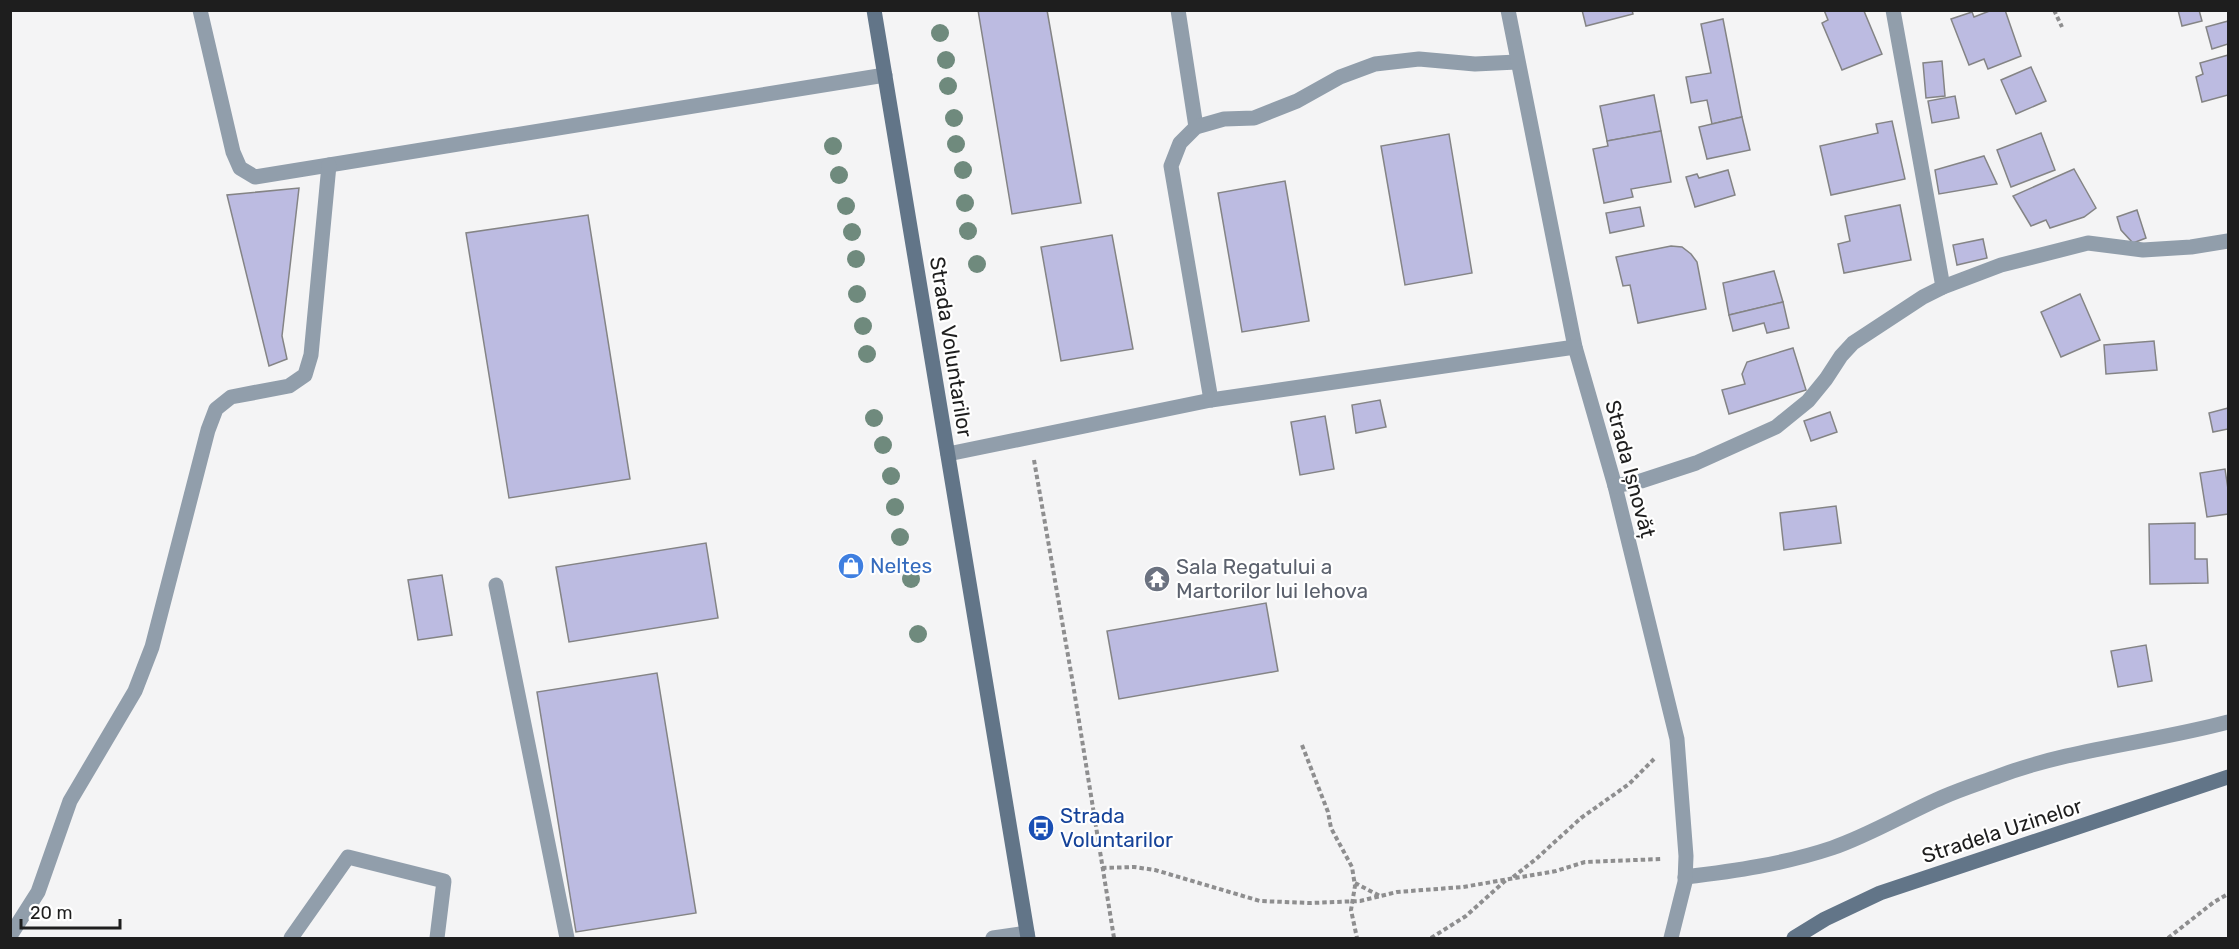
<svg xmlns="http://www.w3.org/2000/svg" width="2239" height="949" viewBox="0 0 2239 949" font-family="Rubik,sans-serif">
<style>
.building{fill:#bcbbe1;stroke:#848485;stroke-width:1.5}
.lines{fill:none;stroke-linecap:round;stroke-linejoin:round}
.path{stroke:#8e8e8f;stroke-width:4;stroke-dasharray:4.5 3;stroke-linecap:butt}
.lane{stroke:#919eab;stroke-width:15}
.street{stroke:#919eab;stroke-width:15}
.secondary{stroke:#627588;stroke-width:15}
.tree{fill:#6f8a7d}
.labels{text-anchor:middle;stroke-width:4.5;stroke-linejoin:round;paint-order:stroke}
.street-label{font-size:21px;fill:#1e1e1e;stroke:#fff}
.shop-label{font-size:21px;fill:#366cbe;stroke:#fff;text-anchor:start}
.worship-label{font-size:21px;fill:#5b616d;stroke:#fff;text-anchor:start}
.transit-label{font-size:21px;fill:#164399;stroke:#fff;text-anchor:start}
</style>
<rect width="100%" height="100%" fill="#f4f4f5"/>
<g class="building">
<polygon points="978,10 1047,10 1081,203 1012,214"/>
<polygon points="1582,10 1632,10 1633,14 1586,26"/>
<polygon points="1824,10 1866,10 1864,11 1882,54 1842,70 1822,23 1828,20"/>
<polygon points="1992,10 2005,10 2021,56 1988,69 1984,59 1969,65 1951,19 1972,12 1974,17"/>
<polygon points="2178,10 2199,10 2202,21 2182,26"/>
<polygon points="1723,19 1742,117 1712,124 1707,100 1691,103 1686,77 1711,73 1701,24"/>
<polygon points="2228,21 2228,44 2212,49 2206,27"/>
<polygon points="2228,55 2228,95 2202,102 2196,77 2203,74 2200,63"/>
<polygon points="1942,61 1945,96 1926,98 1923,63"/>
<polygon points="2031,67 2046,101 2016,114 2001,80"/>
<polygon points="1654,95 1661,131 1607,141 1600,106"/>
<polygon points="1955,96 1959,118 1932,123 1928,101"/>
<polygon points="1742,117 1750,150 1707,159 1699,127"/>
<polygon points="1892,121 1905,179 1831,195 1820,146 1878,133 1876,124"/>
<polygon points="1661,131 1671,182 1631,189 1633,197 1604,203 1593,149 1608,146 1607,141"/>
<polygon points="2041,133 2055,170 2011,187 1997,150"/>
<polygon points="1449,134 1472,273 1405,285 1381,146"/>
<polygon points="1984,156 1997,184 1939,194 1935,170"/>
<polygon points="2074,169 2096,208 2084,217 2050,228 2046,220 2031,226 2013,196"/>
<polygon points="1728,170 1735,195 1695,207 1686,177 1697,174 1699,178"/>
<polygon points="1285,181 1309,321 1242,332 1218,193"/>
<polygon points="299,188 282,336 287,359 269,366 227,195"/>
<polygon points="1900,205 1911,260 1844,273 1838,244 1850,241 1845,216"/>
<polygon points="1640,207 1644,226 1610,233 1606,213"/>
<polygon points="2137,210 2146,238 2133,243 2121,230 2117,217"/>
<polygon points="588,215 630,479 509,498 466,233"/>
<polygon points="1112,235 1133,349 1061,361 1041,247"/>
<polygon points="1983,239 1987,258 1957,265 1953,245"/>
<polygon points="1671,246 1682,247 1691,254 1697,262 1706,309 1638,323 1630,285 1623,286 1616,257"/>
<polygon points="1774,271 1783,302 1729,315 1723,283"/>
<polygon points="2080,294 2100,340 2061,357 2041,312"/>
<polygon points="1783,302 1789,328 1767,333 1764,323 1733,331 1729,315"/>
<polygon points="2154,341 2157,370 2106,374 2104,345"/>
<polygon points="1793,348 1806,390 1729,414 1722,390 1745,384 1742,374 1747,362"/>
<polygon points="1380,400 1386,427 1356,433 1352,405"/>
<polygon points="2228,408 2228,429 2213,432 2209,413"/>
<polygon points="1830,412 1837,432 1811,441 1804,421"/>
<polygon points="1325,416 1334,469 1300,475 1291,422"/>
<polygon points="2225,469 2228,489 2228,514 2207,517 2200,473"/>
<polygon points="1836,506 1841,543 1784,550 1780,513"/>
<polygon points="2195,523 2195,559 2207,559 2208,583 2150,584 2149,524"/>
<polygon points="706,543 718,618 569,642 556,567"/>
<polygon points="442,575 452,635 418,640 408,580"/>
<polygon points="1266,603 1278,671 1119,699 1107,631"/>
<polygon points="2146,645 2152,681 2118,687 2111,651"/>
<polygon points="657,673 696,913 576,932 537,692"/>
</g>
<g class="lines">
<g class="path">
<polyline points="2054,10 2062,27"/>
<polyline points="1034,460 1073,684 1114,938"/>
<polyline points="1302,745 1328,812 1331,828 1352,867 1355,886 1351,910 1357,938"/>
<polyline points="1102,868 1134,867 1155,870 1260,901 1310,903 1360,901 1397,892 1463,887 1556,871 1585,862 1662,859"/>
<polyline points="1513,877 1536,859 1581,818 1629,784 1654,759"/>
<polyline points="1355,883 1380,896"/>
<polyline points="1431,938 1466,916 1506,880"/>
<polyline points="2168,938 2214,902 2228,894"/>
</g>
<g class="lane">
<polyline points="200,10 233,152 240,168 255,177 885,75"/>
<polyline points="1178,10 1196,127"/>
<polyline points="1211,400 1171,166 1180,143 1196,127 1224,119 1254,118 1297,101 1340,77 1375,64 1419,59 1475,64 1517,62"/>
<polyline points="496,585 567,938"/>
<path d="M 1685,877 C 1735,871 1784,864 1832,848 C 1870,835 1906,813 1943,797 C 1961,789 1980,783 1999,776 C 2070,749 2154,742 2228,722"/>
<polyline points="10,936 38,892 70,801 135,691 152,647 208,430 216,409 231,397 289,386 305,375 311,355 329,165"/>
<polyline points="291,938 348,857 444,881 437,938"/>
<polyline points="993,938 1027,933"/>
</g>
<g class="street">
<polyline points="1508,10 1575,347 1615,486 1677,739 1686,856 1685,882 1671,938"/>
<polyline points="1893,10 1943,287"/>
<polyline points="948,454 1211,400 1575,347"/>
<polyline points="1615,486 1641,481 1696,463 1776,427 1808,401 1826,379 1841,356 1853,343 1923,297 1943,287 2001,265 2088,243 2143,250 2191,247 2228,241"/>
</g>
<g class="secondary">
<polyline points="874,10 1028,938"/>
<polyline points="1794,938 1825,919 1880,893 2228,777"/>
</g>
</g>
<g class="tree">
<circle cx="940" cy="33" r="9"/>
<circle cx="946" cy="60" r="9"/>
<circle cx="948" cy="86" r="9"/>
<circle cx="954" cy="118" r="9"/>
<circle cx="956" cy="144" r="9"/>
<circle cx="833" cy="146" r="9"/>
<circle cx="963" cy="170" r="9"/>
<circle cx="839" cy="175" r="9"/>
<circle cx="965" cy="203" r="9"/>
<circle cx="846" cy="206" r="9"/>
<circle cx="968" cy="231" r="9"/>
<circle cx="852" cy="232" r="9"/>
<circle cx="856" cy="259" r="9"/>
<circle cx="977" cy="264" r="9"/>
<circle cx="857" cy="294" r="9"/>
<circle cx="863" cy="326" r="9"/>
<circle cx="867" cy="354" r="9"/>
<circle cx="874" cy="418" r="9"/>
<circle cx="883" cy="445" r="9"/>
<circle cx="891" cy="476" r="9"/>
<circle cx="895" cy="507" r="9"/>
<circle cx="900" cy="537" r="9"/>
<circle cx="911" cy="579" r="9"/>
<circle cx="918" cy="634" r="9"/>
</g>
<defs>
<symbol id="shop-disc" viewBox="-11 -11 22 22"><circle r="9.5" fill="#3f7fe0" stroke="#fff"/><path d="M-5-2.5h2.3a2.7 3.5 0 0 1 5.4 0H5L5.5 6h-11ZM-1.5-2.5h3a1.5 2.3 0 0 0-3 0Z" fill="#fff"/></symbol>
<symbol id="temple-disc" viewBox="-11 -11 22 22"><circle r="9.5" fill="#6b7280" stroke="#fff"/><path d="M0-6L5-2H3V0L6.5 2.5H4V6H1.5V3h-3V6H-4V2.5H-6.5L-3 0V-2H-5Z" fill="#fff"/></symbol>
<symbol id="bus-disc" viewBox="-11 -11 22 22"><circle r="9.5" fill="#1a4fb4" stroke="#fff"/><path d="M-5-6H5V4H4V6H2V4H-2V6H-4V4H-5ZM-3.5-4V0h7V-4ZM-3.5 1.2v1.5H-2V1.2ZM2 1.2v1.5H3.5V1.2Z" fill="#fff"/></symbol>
</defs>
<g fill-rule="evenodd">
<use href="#shop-disc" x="836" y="551" width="30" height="30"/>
<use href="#temple-disc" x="1142" y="564" width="30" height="30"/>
<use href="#bus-disc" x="1026" y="813" width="30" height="30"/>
</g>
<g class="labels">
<g class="street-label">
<text transform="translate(951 347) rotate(81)" y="7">Strada Voluntarilor</text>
<text transform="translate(1630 469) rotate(75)" y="7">Strada Ișnovăț</text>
<text transform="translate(2002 831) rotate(-18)" y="7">Stradela Uzinelor</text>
</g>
<g class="shop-label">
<text x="870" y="573">Neltes</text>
</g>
<g class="worship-label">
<text x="1176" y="574">Sala Regatului a<tspan x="1176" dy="24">Martorilor lui Iehova</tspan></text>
</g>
<g class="transit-label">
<text x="1060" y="823">Strada<tspan x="1060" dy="24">Voluntarilor</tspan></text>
</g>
</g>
<rect width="2239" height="949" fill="none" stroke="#1e1e1e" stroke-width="24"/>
<path d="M21 919v9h99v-9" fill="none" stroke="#1e1e1e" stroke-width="3"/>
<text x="30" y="919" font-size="18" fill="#1e1e1e" stroke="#ffffff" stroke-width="4.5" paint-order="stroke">20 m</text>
</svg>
